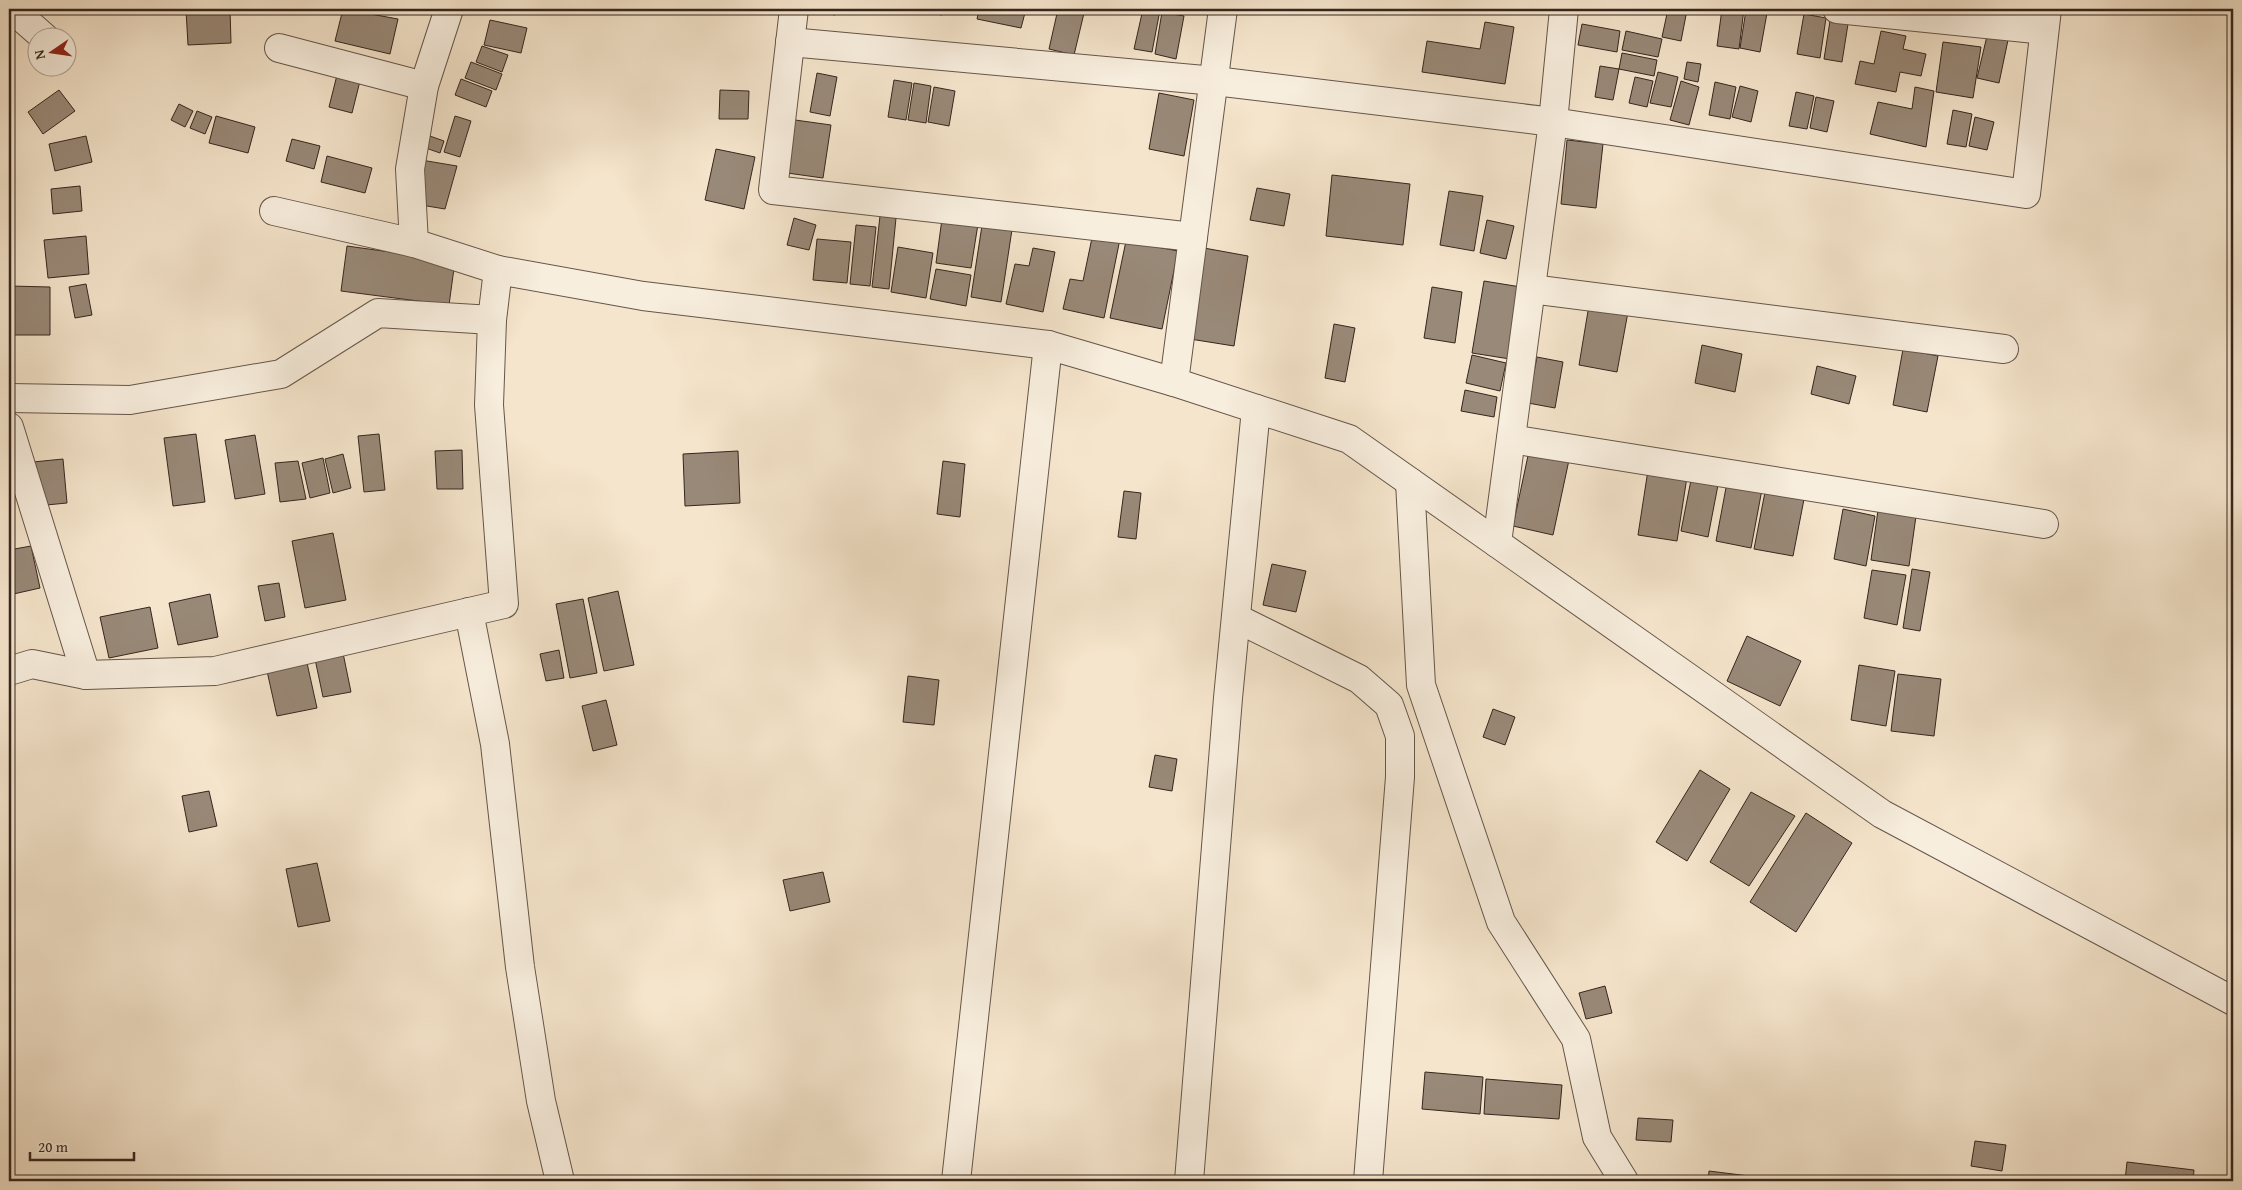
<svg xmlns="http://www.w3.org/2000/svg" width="2242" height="1190" viewBox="0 0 2242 1190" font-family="'Gentium Book Plus',serif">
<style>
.building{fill:#998978;stroke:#35261e}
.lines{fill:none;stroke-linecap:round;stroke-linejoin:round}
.street-casing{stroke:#65564a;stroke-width:30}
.street{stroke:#f8eede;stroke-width:28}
</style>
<rect width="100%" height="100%" fill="#f5e5cc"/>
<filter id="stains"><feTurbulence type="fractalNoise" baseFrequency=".004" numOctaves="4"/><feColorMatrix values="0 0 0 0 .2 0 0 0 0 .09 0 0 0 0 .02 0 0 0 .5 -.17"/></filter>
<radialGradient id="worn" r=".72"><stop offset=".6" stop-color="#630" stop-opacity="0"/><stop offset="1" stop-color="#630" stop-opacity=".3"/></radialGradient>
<g class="building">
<polygon points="230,9 231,43 188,45 186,10"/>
<polygon points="343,9 398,19 390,54 335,41"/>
<polygon points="816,9 837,9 835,15 816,11"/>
<polygon points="907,9 943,9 942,15"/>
<polygon points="979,9 1026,9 1021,28 977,19"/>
<polygon points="1058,9 1085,9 1074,55 1049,49"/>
<polygon points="1143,9 1160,10 1152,52 1134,49"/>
<polygon points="1668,9 1687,10 1681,41 1662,37"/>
<polygon points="1722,9 1744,9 1739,49 1717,46"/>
<polygon points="1746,10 1767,13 1760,52 1740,48"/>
<polygon points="1162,12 1184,16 1176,59 1155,54"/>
<polygon points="1804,14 1826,18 1820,58 1797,54"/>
<polygon points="490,20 527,28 521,53 484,45"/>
<polygon points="1830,21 1848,24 1842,62 1824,59"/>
<polygon points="1485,22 1514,27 1505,84 1422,72 1427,41 1480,49"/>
<polygon points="1582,24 1620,31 1617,52 1578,45"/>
<polygon points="1626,31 1662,39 1658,57 1622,50"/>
<polygon points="1881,31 1906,36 1903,49 1926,54 1921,76 1900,72 1896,92 1855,84 1860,61 1874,64"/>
<polygon points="1987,36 2008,40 1999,83 1977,78"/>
<polygon points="1943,42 1981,47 1973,98 1936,92"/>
<polygon points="482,46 508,55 502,72 476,62"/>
<polygon points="1622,53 1657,60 1654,76 1619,69"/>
<polygon points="471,62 502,74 496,90 465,78"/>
<polygon points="1687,62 1701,64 1698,82 1684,79"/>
<polygon points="1600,66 1619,69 1613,100 1595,97"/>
<polygon points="338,71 361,77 352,113 329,107"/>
<polygon points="1658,72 1678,77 1671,107 1650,103"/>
<polygon points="817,73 837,77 830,116 810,112"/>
<polygon points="1635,77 1653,81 1647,107 1629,103"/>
<polygon points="461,79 492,91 486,107 455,95"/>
<polygon points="894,80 912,83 906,120 888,117"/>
<polygon points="1681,81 1699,87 1689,125 1670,120"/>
<polygon points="1715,82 1736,87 1730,119 1709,115"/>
<polygon points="914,83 931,86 926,123 908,120"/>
<polygon points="1740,86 1758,91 1751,122 1732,117"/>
<polygon points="934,87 955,91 949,126 928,122"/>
<polygon points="1915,87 1934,91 1926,147 1870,134 1878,102 1912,109"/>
<polygon points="59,90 75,111 43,134 28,112"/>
<polygon points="720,90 749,91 748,119 719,119"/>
<polygon points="1796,92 1814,96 1807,129 1789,126"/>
<polygon points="1159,93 1194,100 1184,156 1149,149"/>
<polygon points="1816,97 1834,101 1827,132 1810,128"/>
<polygon points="179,104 193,111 185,127 171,120"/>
<polygon points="1953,110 1972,114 1966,147 1947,144"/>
<polygon points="197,111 212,117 205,134 190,128"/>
<polygon points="216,116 255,127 248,153 209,143"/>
<polygon points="455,116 471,121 460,157 444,152"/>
<polygon points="1975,117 1994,122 1987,150 1969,146"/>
<polygon points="788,119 831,125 823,178 780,172"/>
<polygon points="427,135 444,141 440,153 423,147"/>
<polygon points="86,136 92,162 55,171 49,144"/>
<polygon points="292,139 320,146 314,169 286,161"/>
<polygon points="1567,140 1603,144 1596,208 1561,204"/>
<polygon points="716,149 755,157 744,209 705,200"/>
<polygon points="327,156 372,168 365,193 321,182"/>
<polygon points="421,160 457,166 445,209 415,204"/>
<polygon points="1332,175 1410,184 1403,245 1326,236"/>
<polygon points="80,186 82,211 53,214 51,189"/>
<polygon points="1257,188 1290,194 1284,226 1250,220"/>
<polygon points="1449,191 1483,196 1474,251 1440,245"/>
<polygon points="880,216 896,218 889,289 872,287"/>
<polygon points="794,218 816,225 809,250 787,245"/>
<polygon points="942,219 978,224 971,268 936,263"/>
<polygon points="983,219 1013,223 1001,302 971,297"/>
<polygon points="1487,220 1514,226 1506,259 1480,253"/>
<polygon points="856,225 876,227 870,286 850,284"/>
<polygon points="1093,233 1120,239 1104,318 1063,309 1070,279 1083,281"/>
<polygon points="86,236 89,274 48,278 44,240"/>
<polygon points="817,239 851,242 847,283 813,280"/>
<polygon points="1126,241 1178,251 1162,329 1110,318"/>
<polygon points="347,246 455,261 449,305 341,291"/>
<polygon points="898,247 933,253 926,298 891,292"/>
<polygon points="1033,248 1055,252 1043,312 1006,304 1015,264 1029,266"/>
<polygon points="1204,248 1248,256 1234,346 1190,339"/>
<polygon points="936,269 971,275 966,306 930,299"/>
<polygon points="1484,281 1521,287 1510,359 1472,353"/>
<polygon points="86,284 92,315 75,318 69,287"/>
<polygon points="9,286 50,287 50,335 9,335"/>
<polygon points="1432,287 1462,292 1455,343 1424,338"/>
<polygon points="1589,305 1628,312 1617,372 1579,365"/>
<polygon points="1334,324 1355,328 1345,382 1325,378"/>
<polygon points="1702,345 1742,354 1735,392 1695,383"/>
<polygon points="1903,349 1938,356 1927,412 1893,405"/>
<polygon points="1472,355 1506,363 1500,391 1466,383"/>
<polygon points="1537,357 1563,362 1555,408 1528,403"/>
<polygon points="1817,366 1856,376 1849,404 1811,394"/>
<polygon points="1465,390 1497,397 1494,417 1461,411"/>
<polygon points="196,434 205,502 173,506 164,438"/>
<polygon points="379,434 385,490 364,492 358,436"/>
<polygon points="255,435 265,494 235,499 225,440"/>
<polygon points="462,450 463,489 437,489 435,451"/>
<polygon points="738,451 740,503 685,506 683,454"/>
<polygon points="1529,451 1569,460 1553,535 1513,526"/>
<polygon points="343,454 351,488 333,493 325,459"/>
<polygon points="323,458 330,493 310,498 302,463"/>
<polygon points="63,459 67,503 36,506 33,462"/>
<polygon points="298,461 306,499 280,502 275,463"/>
<polygon points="943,461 965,464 960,517 937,514"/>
<polygon points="1648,470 1687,477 1677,541 1638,535"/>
<polygon points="1728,477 1763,484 1751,548 1716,541"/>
<polygon points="1691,480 1718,485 1708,537 1681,531"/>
<polygon points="1766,487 1805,494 1793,556 1754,549"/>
<polygon points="1124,491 1141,493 1136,539 1118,537"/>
<polygon points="1879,503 1917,509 1909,566 1871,560"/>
<polygon points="1843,509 1875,516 1866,566 1834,559"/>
<polygon points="333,533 346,600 305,608 292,541"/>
<polygon points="31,546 40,588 9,595 9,550"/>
<polygon points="1272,564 1306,571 1296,612 1263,605"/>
<polygon points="1912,569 1930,572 1920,631 1903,628"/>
<polygon points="1872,570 1906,575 1897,625 1864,618"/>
<polygon points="279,583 285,617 265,621 258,586"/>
<polygon points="618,591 634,665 604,671 588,598"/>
<polygon points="210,594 218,637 178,645 169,603"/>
<polygon points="583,599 597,673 570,678 556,604"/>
<polygon points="150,607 158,648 109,658 100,617"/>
<polygon points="1747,636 1801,661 1780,706 1727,681"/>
<polygon points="559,650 564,678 546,681 540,654"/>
<polygon points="343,653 351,692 323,697 315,659"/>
<polygon points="307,663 317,708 277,716 267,671"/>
<polygon points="1859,665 1895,671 1886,726 1851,720"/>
<polygon points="1898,674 1941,679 1934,736 1891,731"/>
<polygon points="908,676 939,680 934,725 903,722"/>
<polygon points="606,700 617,745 593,751 582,706"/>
<polygon points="1493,709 1515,717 1505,745 1483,737"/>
<polygon points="1155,755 1177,759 1172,791 1149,787"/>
<polygon points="9,765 14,788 9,789"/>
<polygon points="1700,770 1730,789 1687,861 1656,842"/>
<polygon points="209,791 217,826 189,832 182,796"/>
<polygon points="1751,792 1795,816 1749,886 1710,862"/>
<polygon points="1806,813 1852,843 1796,932 1750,902"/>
<polygon points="317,863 330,921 298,927 286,869"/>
<polygon points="823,872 830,902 790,911 783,880"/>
<polygon points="1605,986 1612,1013 1586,1019 1579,993"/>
<polygon points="1425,1072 1483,1077 1480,1114 1422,1109"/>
<polygon points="1486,1079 1562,1085 1559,1119 1484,1114"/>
<polygon points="1638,1118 1673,1120 1671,1142 1636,1140"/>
<polygon points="1975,1141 2006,1145 2002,1171 1971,1166"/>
<polygon points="2127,1162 2194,1170 2193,1181 2125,1181"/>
<polygon points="1709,1171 1749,1176 1749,1181 1708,1181"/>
</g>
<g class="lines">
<defs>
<g id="street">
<polyline points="12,9 45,38"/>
<polyline points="794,9 773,190 1193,237"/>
<polyline points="1564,9 1553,122 2026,194 2047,9"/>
<polyline points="1837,9 2044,30"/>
<polyline points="790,42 1215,81 1553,122 1497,543"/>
<polyline points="279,48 424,86"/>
<polyline points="274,211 414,243 410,169 424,86 449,9"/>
<polyline points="414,243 498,270"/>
<polyline points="1531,289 2004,349"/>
<polyline points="1174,382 1223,9"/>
<polyline points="9,398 130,400 281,374 378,313 492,320"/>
<polyline points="9,427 86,675"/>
<polyline points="1511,439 2044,524"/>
<polyline points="1410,482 1421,685 1501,922 1576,1039 1597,1137 1624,1181"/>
<polyline points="469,612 495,744 520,967 541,1101 560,1181"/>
<polyline points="1236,618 1359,679 1389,705 1400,736 1400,777 1368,1181"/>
<polyline points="9,671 32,664 86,675 215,671 504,604 489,405 492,320 498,270 643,296 1048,345 1174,382 1349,439 1882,814 2233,1001"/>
<polyline points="956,1181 1048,345"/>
<polyline points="1189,1181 1228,698 1256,409"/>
</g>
</defs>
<use href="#street" class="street-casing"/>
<use href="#street" class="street"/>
</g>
<rect width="2242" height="1190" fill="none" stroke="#f5e5cc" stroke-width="30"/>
<rect x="10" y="10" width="2222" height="1170" fill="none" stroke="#35261e" stroke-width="2.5"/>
<rect x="15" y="15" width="2212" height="1160" fill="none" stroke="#35261e"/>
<g transform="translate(52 52) rotate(257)"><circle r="24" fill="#f8eede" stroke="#aa9e91"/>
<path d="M0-4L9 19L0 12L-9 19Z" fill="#8f2418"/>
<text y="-8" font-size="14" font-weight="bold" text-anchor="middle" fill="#35261e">N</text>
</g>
<path d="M30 1152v8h104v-8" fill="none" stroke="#35261e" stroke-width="2.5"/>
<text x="38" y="1152" font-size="15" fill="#35261e" stroke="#f8eede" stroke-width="4" paint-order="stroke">20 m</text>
<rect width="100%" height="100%" filter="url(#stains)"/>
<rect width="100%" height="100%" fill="url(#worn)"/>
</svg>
